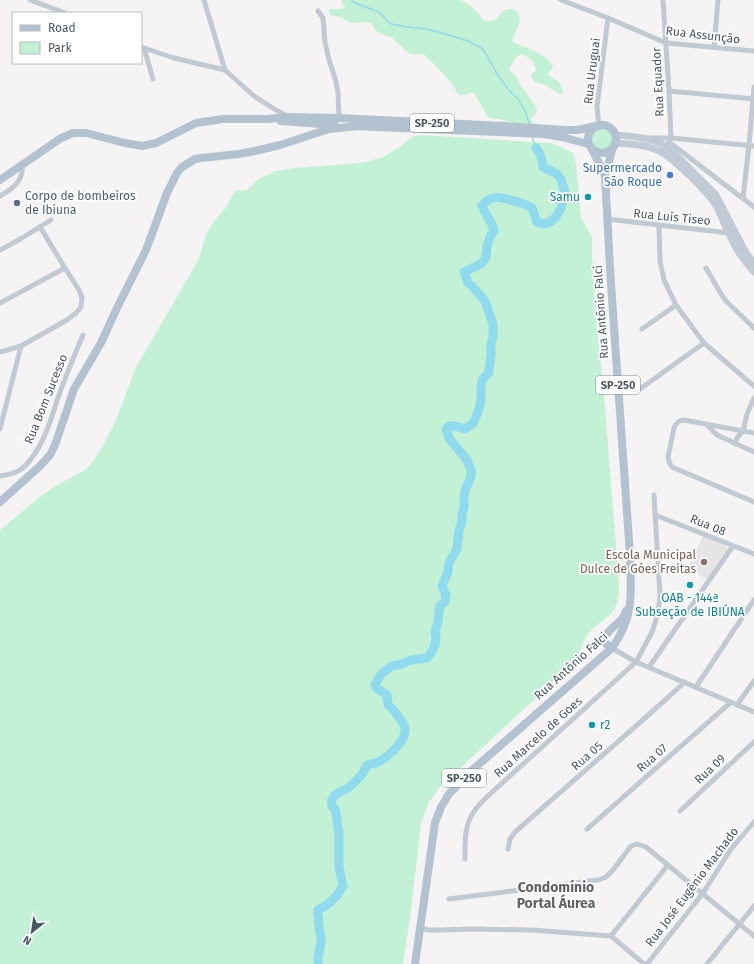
<svg xmlns="http://www.w3.org/2000/svg" width="754" height="964" viewBox="0 0 754 964" font-family="'Fira Sans',sans-serif">
<style>
.education{fill:#e6e4e5}
.green{fill:#c3f1d5}
.lines{fill:none;stroke-linecap:round;stroke-linejoin:round}
.stream{stroke:#90daee;stroke-width:1.5}
.river{stroke:#90daee;stroke-width:9}
.street{stroke:#c1cad2;stroke-width:5}
.secondary{stroke:#c1cbd6;stroke-width:7}
.primary{stroke:#b3c2d1;stroke-width:8}
.shop-dot{fill:#3f7fe0;stroke:#fff;stroke-width:1.5}
.culture-dot{fill:#0f9aa8;stroke:#fff;stroke-width:1.5}
.service-dot{fill:#5c6f8a;stroke:#fff;stroke-width:1.5}
.education-dot{fill:#8d6e63;stroke:#fff;stroke-width:1.5}
.labels{text-anchor:middle;stroke-width:3.5;stroke-linejoin:round;paint-order:stroke}
.shield{fill:#fff;stroke:#808990;stroke-width:1}
.shield-label{font-size:11px;font-weight:bold;fill:#4a5661}
.street-label{font-size:12px;fill:#4a5661;stroke:#fff}
.shop-label{font-size:12px;fill:#366cbe;stroke:#fff;text-anchor:end}
.service-label{font-size:12px;fill:#4e5e75;stroke:#fff;text-anchor:start}
.culture-label{font-size:12px;fill:#0d838f;stroke:#fff;text-anchor:end}
.education-label{font-size:12px;fill:#785e54;stroke:#fff;text-anchor:end}
.quarter-label{font-size:14px;font-weight:bold;fill:#5f6368;stroke:#fff}
</style>
<rect width="100%" height="100%" fill="#f5f3f3"/>
<polygon class="education" points="703,536 724,545 728,549 707,579 687,569"/>
<g class="green">
<path d="M 341,0 L 461,0 C 467,3 472,7 476,11 C 480,14 482,20 487,21 C 499,23 499,9 510,9 C 513,9 516,11 518,13 C 524,25 512,33 513,42 C 522,46 542,53 548,60 C 551,62 552,65 553,68 L 548,73 L 548,75 C 556,80 562,82 563,93 L 560,94 L 543,84 L 534,82 L 531,75 L 534,72 L 536,69 L 533,61 L 523,54 L 517,56 L 510,67 L 510,71 L 516,76 L 518,79 L 520,84 L 536,107 L 537,112 L 530,119 L 534,123 L 536,126 L 525,126 L 499,119 L 492,119 L 488,117 L 474,93 C 469,92 464,96 459,95 C 449,78 437,67 423,54 L 411,54 L 407,52 L 392,38 L 377,32 L 371,23 L 367,22 L 351,23 L 340,17 L 331,15 L 329,13 L 329,10 L 330,9 L 341,9 L 344,8 Z"/>
<circle cx="601" cy="139" r="11"/>
<path d="M 421,135 L 550,143 L 561,147 L 573,153 L 576,164 L 581,218 L 592,237 L 592,256 L 596,318 L 604,395 L 619,584 C 619,589 619,595 618,600 C 615,616 598,622 588,634 C 580,645 579,662 568,672 C 564,676 558,679 553,682 L 439,788 L 429,802 L 421,823 L 411,911 L 403,964 L 0,964 L 0,530 L 40,497 L 54,487 L 85,470 L 91,464 L 101,449 L 116,420 L 136,367 L 199,259 L 205,237 L 214,221 L 227,206 L 231,197 L 236,190 L 246,191 L 259,179 L 275,171 L 294,168 L 348,164 L 366,162 L 383,157 L 398,148 L 412,137 Z"/>
</g>
<g class="lines">
<g class="stream">
<polyline points="351,0 355,3 379,12 391,24 408,27 427,29 449,35 468,41 483,49 489,59 497,74 508,89 518,99 526,113 529,124"/>
<polyline points="532,136 536,148"/>
</g>
<path class="river" d="M 318,964 L 318,958 L 321,943 L 321,937 L 319,928 L 318,910 C 329,905 337,897 343,886 L 339,868 L 339,832 C 337,825 337,816 335,809 L 332,806 C 331,803 331,801 333,798 C 336,792 343,791 348,788 C 351,786 361,776 363,773 C 365,770 365,767 368,765 C 371,763 373,764 376,763 C 387,758 406,742 405,729 C 405,724 401,721 398,716 C 395,712 392,708 388,705 L 387,695 L 376,688 L 375,684 L 382,673 L 392,666 L 402,664 L 411,660 L 427,658 L 431,653 L 435,645 L 436,638 L 435,631 L 437,626 L 440,606 L 445,602 L 446,594 L 442,586 L 448,572 L 448,567 L 450,561 L 457,549 L 459,530 L 462,522 L 462,515 L 464,508 L 464,497 L 465,491 L 471,476 L 471,470 L 467,460 L 452,442 L 449,438 L 446,429 L 449,426 L 455,426 L 465,429 C 468,427 471,425 473,423 C 477,416 480,407 481,399 C 482,387 478,381 489,373 L 489,369 L 491,357 L 491,344 L 493,337 L 493,324 L 485,301 L 472,286 L 468,283 L 464,272 L 481,264 L 486,258 L 487,246 L 491,235 L 494,231 C 493,223 485,214 482,206 C 492,193 501,198 514,201 C 521,203 526,204 532,208 L 537,222 L 543,224 L 550,222 L 556,217 L 561,208 L 565,192 L 561,179 L 557,174 L 543,167 C 542,159 541,154 536,148"/>
<g class="street">
<polyline points="30,0 65,13"/>
<polyline points="204,0 225,70"/>
<polyline points="561,0 608,18 666,43 754,51"/>
<polyline points="663,0 669,91 671,138 668,145 664,148"/>
<polyline points="318,11 323,18 325,42 329,60 335,78 338,92 339,118"/>
<polyline points="141,47 174,58 225,70 254,96 276,110 287,116"/>
<polyline points="714,47 718,0"/>
<polyline points="144,48 153,79"/>
<polyline points="669,91 754,99"/>
<polyline points="599,126 597,107 608,18"/>
<polyline points="649,138 671,138 754,146"/>
<polyline points="669,142 754,207"/>
<path d="M 0,196 C 12,189 24,181 22,165"/>
<polyline points="743,198 749,145 754,87"/>
<polyline points="607,219 729,233"/>
<polyline points="659,226 660,261 664,280 676,305 704,343 754,386"/>
<polyline points="0,250 22,238 51,220"/>
<polyline points="706,268 721,294 726,301 754,328"/>
<polyline points="0,303 65,268"/>
<polyline points="642,329 676,305"/>
<polyline points="0,352 21,346 67,320 76,313 81,307 82,298 79,290 65,268 40,227"/>
<path d="M 617,379 C 624,386 630,390 640,389 L 704,343"/>
<polyline points="707,425 717,435 754,452"/>
<polyline points="0,429 21,346"/>
<path d="M 754,433 L 684,420 C 679,421 676,422 674,428 L 668,457 L 669,462 L 672,467 L 754,502"/>
<polyline points="735,444 737,438 743,431 747,414 754,398"/>
<path d="M 0,476 C 9,475 19,472 25,466 C 45,445 51,418 60,392 C 67,373 75,354 83,335"/>
<polyline points="655,515 754,554"/>
<polyline points="612,648 636,662 754,712"/>
<polyline points="649,667 733,546"/>
<polyline points="696,687 754,600"/>
<polyline points="737,705 754,681"/>
<polyline points="680,811 754,742"/>
<polyline points="587,829 731,702"/>
<polyline points="508,849 510,839 515,832 645,718 685,682"/>
<path d="M 465,859 C 465,843 464,824 475,810 C 479,804 485,799 490,794 L 636,662 L 652,632 L 658,614 L 660,596 L 654,495"/>
<polyline points="449,899 598,880 606,877 613,870 631,846 637,844 646,847 754,936"/>
<polyline points="420,928 429,930 441,930 471,929 532,930 611,936 644,964"/>
<polyline points="611,936 668,865"/>
<polyline points="647,964 703,893 731,849 754,822"/>
<polyline points="707,964 754,906"/>
</g>
<g class="secondary">
<path d="M 615,135 C 636,137 657,137 673,152 L 716,195 L 745,251 L 754,264"/>
<path d="M 615,143 C 629,144 644,144 657,150 C 672,156 711,195 718,209 C 723,220 727,231 733,242 C 738,253 746,263 754,272"/>
</g>
<g class="primary">
<polyline points="281,121 335,125"/>
<circle cx="602" cy="139" r="14"/>
<polyline points="352,126 544,134 562,137 588,144"/>
<polyline points="592,149 605,176"/>
<polyline points="0,180 61,138 73,133 86,133 125,143 142,146 156,143 196,123 223,119 268,119 287,117 339,118 504,126 565,130 578,130 596,126"/>
<polyline points="0,502 40,466 50,455 55,445 74,389 101,343 117,308 146,250 167,193 177,173 182,167 195,159 201,158 239,154 255,151 280,145 329,129 358,126"/>
<path d="M 612,648 C 593,639 615,627 622,619 C 624,617 625,613 626,611"/>
<path d="M 415,964 L 435,823 L 441,807 L 449,794 L 470,772 L 612,648 C 635,616 631,592 630,555 L 611,284 L 605,176 L 613,147"/>
</g>
</g>
<circle class="shop-dot" cx="670" cy="175" r="4"/>
<g class="culture-dot">
<circle cx="588" cy="197" r="4"/>
<circle cx="690" cy="585" r="4"/>
<circle cx="592" cy="725" r="4"/>
</g>
<circle class="service-dot" cx="17" cy="203" r="4"/>
<circle class="education-dot" cx="704" cy="562" r="4"/>
<g class="labels">
<g class="shield">
<rect x="410" y="114" width="44" height="18" rx="3"/>
<rect x="596" y="376" width="44" height="18" rx="3"/>
<rect x="442" y="769" width="44" height="18" rx="3"/>
</g>
<g class="shield-label">
<text x="432" y="127">SP-250</text>
<text x="618" y="389">SP-250</text>
<text x="464" y="782">SP-250</text>
</g>
<g class="street-label">
<text transform="translate(703 35) rotate(7)" y="4">Rua Assunção</text>
<text transform="translate(592 71) rotate(-83)" y="4">Rua Uruguai</text>
<text transform="translate(658 82) rotate(-93)" y="4">Rua Equador</text>
<text transform="translate(672 217) rotate(6)" y="4">Rua Luís Tiseo</text>
<text transform="translate(601 312) rotate(-94)" y="4">Rua Antônio Falci</text>
<text transform="translate(46 399) rotate(-68)" y="4">Rua Bom Sucesso</text>
<text transform="translate(708 525) rotate(22)" y="4">Rua 08</text>
<text transform="translate(571 666) rotate(-42)" y="4">Rua Antônio Falci</text>
<text transform="translate(538 737) rotate(-42)" y="4">Rua Marcelo de Goes</text>
<text transform="translate(587 756) rotate(-41)" y="4">Rua 05</text>
<text transform="translate(652 758) rotate(-41)" y="4">Rua 07</text>
<text transform="translate(710 769) rotate(-43)" y="4">Rua 09</text>
<text transform="translate(692 887) rotate(-53)" y="4">Rua José Eugênio Machado</text>
</g>
<g class="shop-label">
<text x="662" y="172">Supermercado<tspan x="662" dy="14">São Roque</tspan></text>
</g>
<g class="service-label">
<text x="25" y="200">Corpo de bombeiros<tspan x="25" dy="14">de Ibiuna</tspan></text>
</g>
<g class="culture-label">
<text x="580" y="201">Samu</text>
<text x="690" y="602" text-anchor="middle">OAB - 144ª<tspan x="690" dy="14">Subseção de IBIÚNA</tspan></text>
<text x="600" y="729" text-anchor="start">r2</text>
</g>
<g class="education-label">
<text x="696" y="559">Escola Municipal<tspan x="696" dy="14">Dulce de Góes Freitas</tspan></text>
</g>
<g class="quarter-label">
<text x="556" y="892">Condomínio<tspan x="556" dy="16">Portal Áurea</tspan></text>
</g>
</g>
<rect x="12" y="12" width="130" height="52" fill="#ffffff" stroke="#b7bbc0"/>
<rect x="20" y="25" width="20" height="6" fill="#b3c2d1" stroke="#b7bbc0"/>
<text x="48" y="32" font-size="12" fill="#4a5661">Road</text>
<rect x="20" y="42" width="20" height="12" fill="#c3f1d5" stroke="#b7bbc0"/>
<text x="48" y="52" font-size="12" fill="#4a5661">Park</text>
<g transform="translate(32 932) rotate(210)" stroke="#ffffff" stroke-width="3" paint-order="stroke">
<path d="M0-3L7 15L0 10L-7 15Z" fill="#4a5661"/>
<text y="-6" font-size="11" font-weight="bold" text-anchor="middle" fill="#4a5661">N</text>
</g>
</svg>
